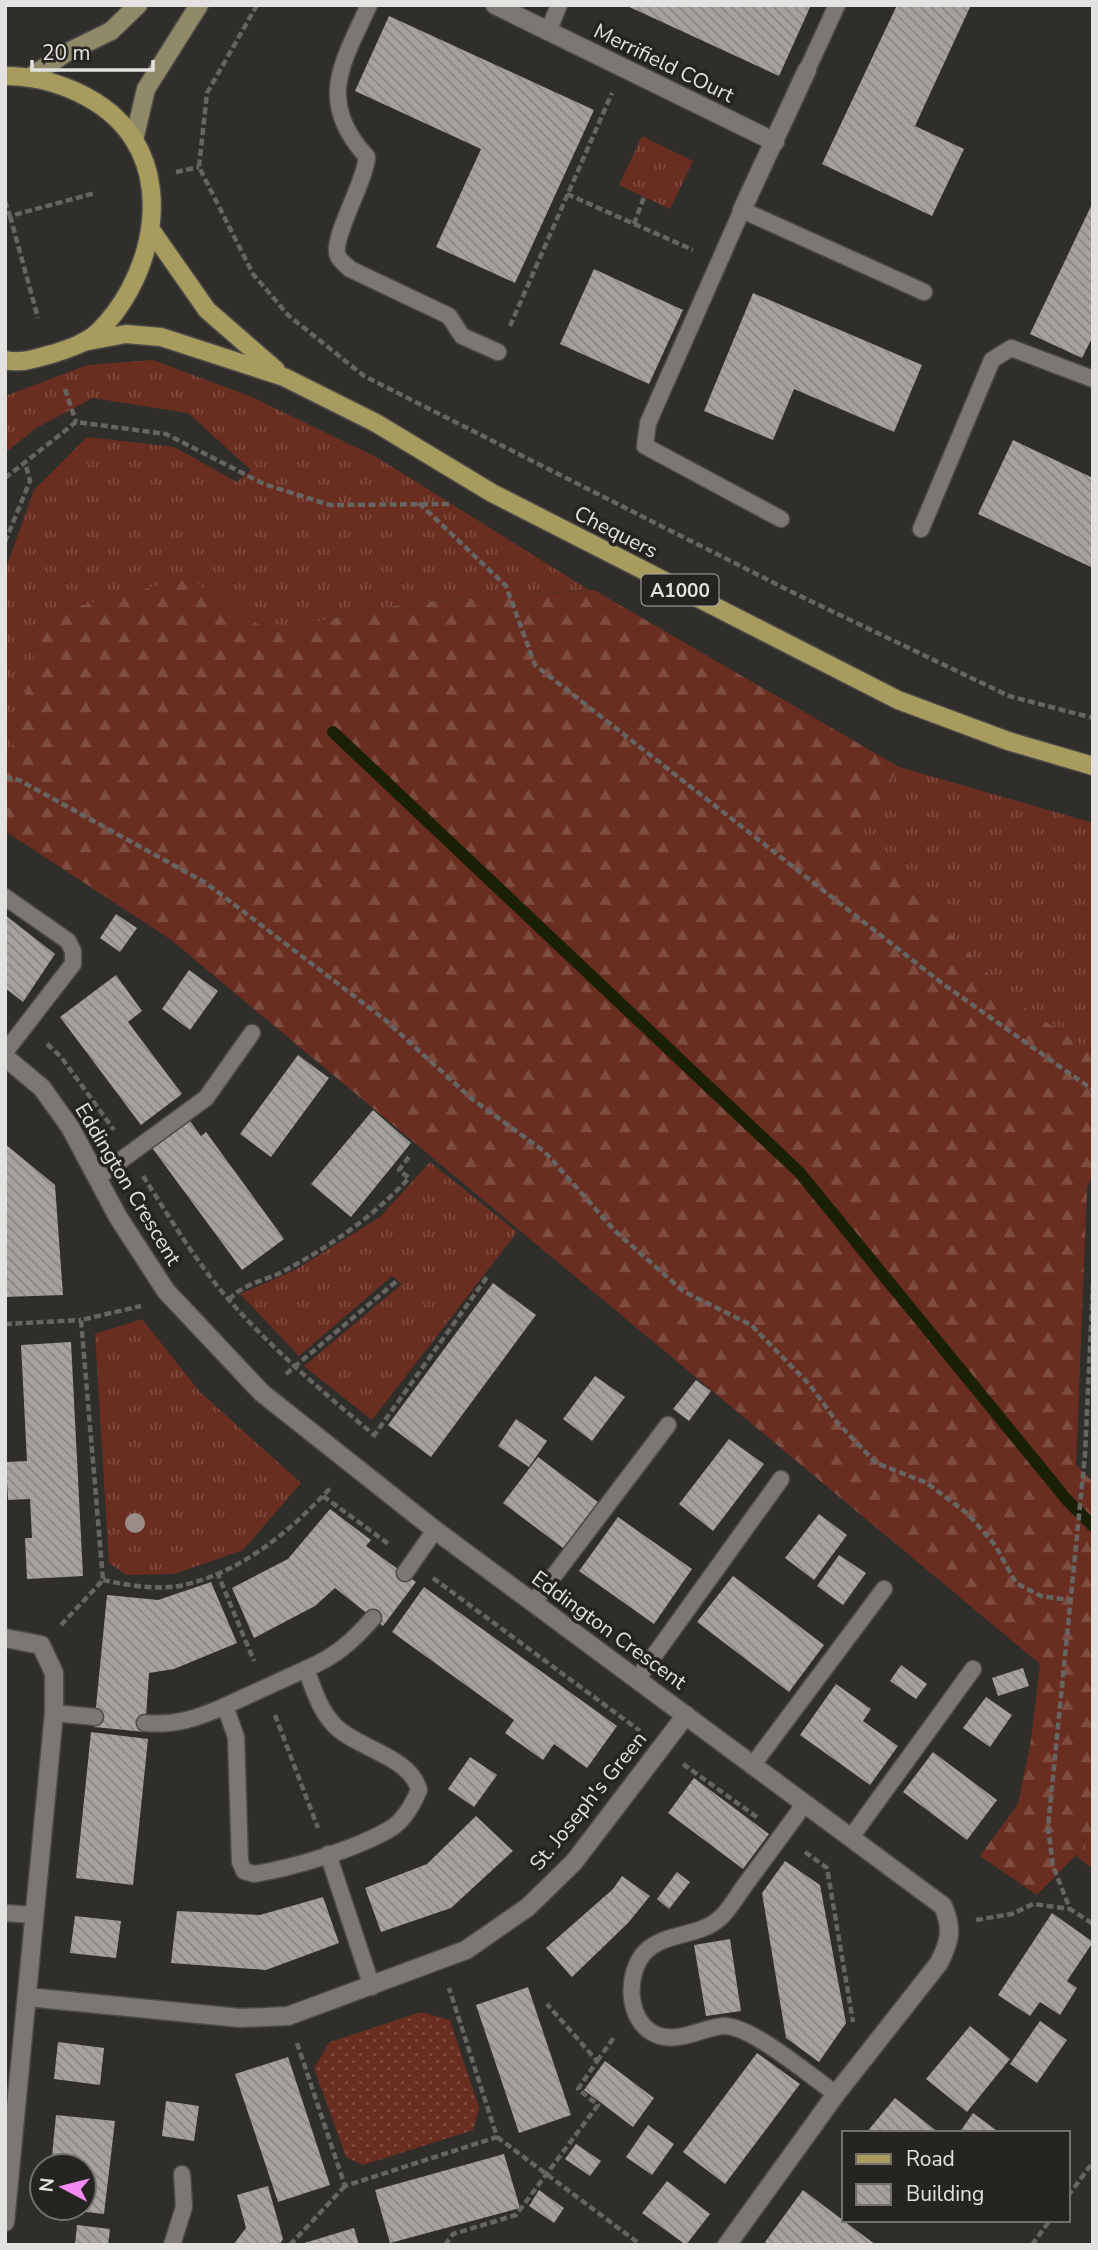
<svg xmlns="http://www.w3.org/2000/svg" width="1098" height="2250" viewBox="0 0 1098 2250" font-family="'Nunito Sans',sans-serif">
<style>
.grass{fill:url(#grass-tufts)}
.forest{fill:url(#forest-firs)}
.garden{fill:url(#garden-dots)}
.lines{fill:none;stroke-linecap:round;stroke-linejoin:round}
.stream{stroke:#192006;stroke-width:12}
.building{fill:url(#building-back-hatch)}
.lane-casing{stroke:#4d4b48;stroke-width:19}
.street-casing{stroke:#4d4b48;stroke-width:21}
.secondary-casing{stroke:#4d4b48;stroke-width:21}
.primary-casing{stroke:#4d4b48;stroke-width:21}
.path{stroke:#676562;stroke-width:4.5;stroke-dasharray:7 3.5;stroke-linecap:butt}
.lane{stroke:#7b7874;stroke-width:16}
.street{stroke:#7b7874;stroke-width:18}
.secondary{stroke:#918a69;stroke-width:18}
.primary{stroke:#a79c5e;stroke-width:18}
.tree{fill:#9a8c86}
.labels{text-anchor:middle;stroke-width:7;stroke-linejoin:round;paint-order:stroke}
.shield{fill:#262421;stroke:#aba9a7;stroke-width:2}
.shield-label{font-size:19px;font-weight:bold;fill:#e4e2e0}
.street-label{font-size:21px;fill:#e4e2e0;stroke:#262421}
</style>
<defs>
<pattern id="grass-tufts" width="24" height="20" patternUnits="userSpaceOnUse" patternTransform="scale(1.75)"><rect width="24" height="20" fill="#6a2e20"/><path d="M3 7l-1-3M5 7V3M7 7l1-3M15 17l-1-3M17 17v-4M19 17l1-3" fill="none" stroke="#7f4c40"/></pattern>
<pattern id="forest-firs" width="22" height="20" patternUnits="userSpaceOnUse" patternTransform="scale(1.75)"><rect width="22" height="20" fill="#6a2e20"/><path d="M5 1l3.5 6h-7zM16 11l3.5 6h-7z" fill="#7f4c40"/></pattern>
<pattern id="garden-dots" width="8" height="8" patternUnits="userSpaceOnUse" patternTransform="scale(1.75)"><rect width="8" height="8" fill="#6a2e20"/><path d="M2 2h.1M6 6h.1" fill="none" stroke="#7f4c40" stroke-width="1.8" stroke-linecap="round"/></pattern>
<pattern id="building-back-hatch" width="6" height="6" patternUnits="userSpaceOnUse" patternTransform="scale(1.75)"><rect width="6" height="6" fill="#a5a19d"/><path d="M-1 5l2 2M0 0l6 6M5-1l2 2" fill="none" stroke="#888582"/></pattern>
</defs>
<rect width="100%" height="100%" fill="#302e2a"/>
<g class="grass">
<polygon points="642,136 693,161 670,209 619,185"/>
<polygon points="153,360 252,397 378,458 589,590 409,603 269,631 187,578 45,615 5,777 5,571 34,490 87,437 174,447 237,482 251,470 188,413 93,398 36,428 5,453 5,396 88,365"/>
<polygon points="899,767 1093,823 1093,1053 1013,1000 859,836"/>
<polygon points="430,1162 517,1232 372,1420 304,1366 402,1284 392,1276 299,1356 240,1294 295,1270 380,1217"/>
<polygon points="142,1319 200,1392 301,1483 243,1550 174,1574 127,1575 109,1563 95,1334"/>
<polygon points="1093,1826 1093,1869 1076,1856"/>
</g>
<polygon class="forest" points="187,578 269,631 409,603 594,590 899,767 859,836 1013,1000 1093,1053 1093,1174 1087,1188 1076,1465 1093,1482 1093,1828 1079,1852 1037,1895 980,1856 1018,1804 1031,1740 1040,1664 170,939 5,831 5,777 45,615"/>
<polygon class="garden" points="421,2012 450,2020 479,2108 473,2130 363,2165 346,2157 314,2068 330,2042"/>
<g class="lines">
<polyline class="stream" points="333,732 799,1172 1067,1500 1093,1526"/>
</g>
<g class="building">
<polygon points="625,5 811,5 779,76"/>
<polygon points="897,5 971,5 915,126 964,149 932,216 822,164"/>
<polygon points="389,16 594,110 515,283 436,247 481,149 355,91"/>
<polygon points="1093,202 1093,336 1082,358 1030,334"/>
<polygon points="594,269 683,310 649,384 560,344"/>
<polygon points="753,293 922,365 894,432 794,389 773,440 704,411"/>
<polygon points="1013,440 1093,478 1093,568 978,514"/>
<polygon points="116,914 137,928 120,952 100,938"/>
<polygon points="5,915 55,954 23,1002 5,988"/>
<polygon points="189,970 218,991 190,1030 162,1009"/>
<polygon points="116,975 142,1011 128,1022 182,1094 141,1125 60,1017"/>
<polygon points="298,1055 329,1078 271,1157 240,1134"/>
<polygon points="373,1110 411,1143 351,1217 311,1184"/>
<polygon points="187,1117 201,1136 206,1132 284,1239 242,1270 150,1145"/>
<polygon points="5,1144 55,1185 63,1295 5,1297"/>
<polygon points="493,1283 536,1315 431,1457 388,1425"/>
<polygon points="71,1342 83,1576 27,1579 25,1538 32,1538 30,1499 8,1500 6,1462 27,1461 21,1345"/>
<polygon points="595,1376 625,1397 592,1441 563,1419"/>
<polygon points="696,1380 711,1391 689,1421 673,1409"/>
<polygon points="516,1419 547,1441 529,1467 498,1446"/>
<polygon points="729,1439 764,1464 713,1531 679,1504"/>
<polygon points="538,1457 598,1502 563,1548 503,1503"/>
<polygon points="330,1509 371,1540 366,1546 416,1582 383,1626 335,1588 315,1606 254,1638 232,1588 288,1559"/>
<polygon points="819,1514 847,1535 814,1580 785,1558"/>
<polygon points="618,1517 692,1569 654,1624 579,1571"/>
<polygon points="839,1555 866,1573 843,1605 817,1586"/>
<polygon points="733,1576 824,1645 789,1692 697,1622"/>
<polygon points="211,1582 237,1643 174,1669 149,1673 145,1732 94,1727 107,1595 158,1600"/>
<polygon points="424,1587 617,1726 587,1768 554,1744 543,1760 505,1733 514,1720 392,1632"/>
<polygon points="901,1665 927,1684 916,1699 890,1681"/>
<polygon points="1023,1668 1029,1686 998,1696 992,1678"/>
<polygon points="836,1684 871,1709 863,1721 898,1746 870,1785 800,1735"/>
<polygon points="986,1697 1012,1715 990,1747 963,1728"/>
<polygon points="91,1732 148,1739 133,1885 76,1878"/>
<polygon points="933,1752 997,1800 967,1840 903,1792"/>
<polygon points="470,1757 497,1775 474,1807 448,1789"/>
<polygon points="694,1778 769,1834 743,1869 668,1813"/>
<polygon points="476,1816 513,1851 451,1908 381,1932 365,1888 427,1864"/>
<polygon points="785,1861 820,1885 846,2023 819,2062 786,2038 762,1893"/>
<polygon points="677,1872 690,1882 669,1909 657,1899"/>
<polygon points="622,1876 650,1896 628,1923 572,1977 546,1948 613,1889"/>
<polygon points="323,1897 339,1943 266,1970 171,1963 177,1911 260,1915"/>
<polygon points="1052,1913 1093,1942 1067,1981 1077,1988 1060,2015 1040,2002 1030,2016 998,1995"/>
<polygon points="75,1916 121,1921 116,1958 70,1953"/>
<polygon points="730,1939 741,2011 706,2016 694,1945"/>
<polygon points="528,1987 571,2115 519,2133 476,2005"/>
<polygon points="1040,2021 1067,2040 1037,2083 1010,2064"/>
<polygon points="970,2026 1010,2059 967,2112 926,2079"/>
<polygon points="58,2042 104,2048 100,2085 54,2079"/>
<polygon points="757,2053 800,2084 725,2184 683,2152"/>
<polygon points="288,2057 330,2185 278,2202 235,2074"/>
<polygon points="605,2061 654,2098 633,2127 584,2090"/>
<polygon points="895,2098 939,2133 866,2133"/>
<polygon points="166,2101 199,2106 194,2141 162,2136"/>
<polygon points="973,2113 1000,2133 959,2133"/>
<polygon points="56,2115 115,2121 104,2214 69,2210 84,2208 84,2166 51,2166"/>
<polygon points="648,2125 674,2144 652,2175 626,2157"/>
<polygon points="576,2144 601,2161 590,2176 565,2159"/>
<polygon points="504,2154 520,2208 390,2243 375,2190"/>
<polygon points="667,2181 710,2214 686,2245 642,2213"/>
<polygon points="268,2186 283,2239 279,2245 233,2245 246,2228 237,2195"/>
<polygon points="539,2190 564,2208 554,2223 529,2206"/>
<polygon points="803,2190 876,2245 769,2245 765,2242"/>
<polygon points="77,2225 110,2229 108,2245 75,2245"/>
<polygon points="354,2228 359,2245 301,2245 301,2244"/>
</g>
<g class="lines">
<defs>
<g id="lane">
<path d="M 369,5 C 342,64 316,101 367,157 C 365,183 330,240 338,256 C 340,261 346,265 350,269 L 449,316 L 462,336 L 498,352"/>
<polyline points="548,32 559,5"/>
<polyline points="807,70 837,5"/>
<polyline points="781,519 645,446 648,423 742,210 924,292"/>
<polyline points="921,529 992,360 1011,348 1093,379"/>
<polyline points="5,897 68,941 73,951 73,964 5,1052"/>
<polyline points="98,1177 206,1098 252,1033"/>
<polyline points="405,1573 435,1530"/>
<polyline points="534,1602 668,1425"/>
<path d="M 306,1669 C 335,1657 353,1641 373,1618"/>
<polyline points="638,1678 781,1479"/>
<polyline points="54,1713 95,1717"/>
<path d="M 145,1723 C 175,1726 198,1718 225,1706 L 236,1737 L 240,1862 L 244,1871 L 254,1874 C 293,1868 356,1849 390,1829 C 404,1821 413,1804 419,1790 C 410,1756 358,1749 335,1726 C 319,1709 314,1690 306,1669 L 225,1706"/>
<polyline points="752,1766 884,1589"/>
<path d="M 805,1803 C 785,1831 765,1858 745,1885 C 737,1896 729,1911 719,1919 C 698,1937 666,1932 646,1951 C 624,1973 626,2026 660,2036 C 680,2042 703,2028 723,2026 C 750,2024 813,2078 836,2094"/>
<polyline points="852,1836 973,1669"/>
<polyline points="328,1854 372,1987"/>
<polyline points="5,1913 34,1915"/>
<polyline points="172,2245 184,2207 182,2174"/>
</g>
<g id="street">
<polyline points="495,5 775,142"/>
<polyline points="742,210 807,70"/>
<path d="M 5,1057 L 42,1088 L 70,1127 L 118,1217 L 166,1291 L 262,1393 L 435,1530 L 943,1906 C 953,1929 950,1941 939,1963 L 836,2094 L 727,2245"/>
<polyline points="5,1638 41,1645 54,1673 54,1713 5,2222"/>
<polyline points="27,1997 240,2018 288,2016 466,1950 528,1907 574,1862 686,1715"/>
</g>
<g id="secondary">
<polyline points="32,76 64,54 111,31 138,5"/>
<polyline points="134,140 146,89 199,5"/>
</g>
<g id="primary">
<path d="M 5,76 C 52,76 108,98 134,140 C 171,199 146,285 99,331 C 87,343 68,349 52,354 C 36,358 22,364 5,360"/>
<polyline points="151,230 207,310 276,370"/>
<polyline points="83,342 126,334 161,337 284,377 376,423 492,493 898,700 1008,741 1093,766"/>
</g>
</defs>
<use href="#lane" class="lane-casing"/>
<use href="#street" class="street-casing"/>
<use href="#secondary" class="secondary-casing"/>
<use href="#primary" class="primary-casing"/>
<g class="path">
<polyline points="257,5 207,93 199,167 253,274 288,315 364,376 796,594 1009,696 1093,718"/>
<polyline points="176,172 199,167"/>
<polyline points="567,194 693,250"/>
<polyline points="5,201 10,216 95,193"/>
<polyline points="10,216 38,318"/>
<polyline points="634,224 644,197"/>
<polyline points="510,326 612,93"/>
<polyline points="65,389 76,422"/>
<polyline points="5,478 76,422 166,434 264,484 330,505 452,504"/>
<polyline points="419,503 506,586 535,665 943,984 1093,1090"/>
<polyline points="5,542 30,481 25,462"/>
<polyline points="5,777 19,780 206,883 384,1019 472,1099 545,1152 615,1231 683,1291 751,1325 809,1384 837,1422 876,1463 927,1483 968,1514 995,1545 1016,1583 1041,1596 1070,1600"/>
<polyline points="47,1044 61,1057 114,1130"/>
<path d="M 143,1176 C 170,1218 196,1262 229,1300 C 273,1350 323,1392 374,1435"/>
<polyline points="1093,1283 1085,1455 1048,1827 1053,1866 1070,1909 1093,1924"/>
<path d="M 229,1300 C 242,1284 264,1281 282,1272 C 329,1247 373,1217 409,1178 L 399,1170 L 411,1154"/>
<polyline points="5,1324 81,1320"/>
<polyline points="286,1374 398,1280"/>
<polyline points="373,1437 487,1277"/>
<polyline points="323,1496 390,1545"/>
<polyline points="217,1572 254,1661"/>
<polyline points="433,1578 640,1731"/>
<path d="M 103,1580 C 127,1585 154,1590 179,1586 C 240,1574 291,1531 332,1486"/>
<polyline points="61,1625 103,1580 81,1320 141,1306"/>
<polyline points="275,1715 318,1828"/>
<polyline points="683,1764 758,1818"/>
<polyline points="805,1852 827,1868 853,2022"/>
<polyline points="976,1920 1012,1914 1033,1904 1070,1909"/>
<polyline points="297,2043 345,2186 497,2137 449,1988"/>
<polyline points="597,2061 615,2036"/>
<polyline points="497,2137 641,2245"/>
<polyline points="1068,2196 1093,2162"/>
<polyline points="290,2245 345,2186"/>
<polyline points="445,2245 453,2234 516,2215 598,2105 578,2089 597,2061 547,2004"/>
<polyline points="1032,2245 1050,2220"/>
</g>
<use href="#lane" class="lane"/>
<use href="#street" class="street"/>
<use href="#secondary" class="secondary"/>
<use href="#primary" class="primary"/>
</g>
<circle class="tree" cx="135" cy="1523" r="10"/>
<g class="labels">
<rect class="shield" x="641.5" y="574.5" width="77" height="31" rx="5"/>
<g class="shield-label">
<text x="680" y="597">A1000</text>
</g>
<g class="street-label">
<text transform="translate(664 63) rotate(26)" y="7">Merrifield COurt</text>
<text transform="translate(616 532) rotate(27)" y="7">Chequers</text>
<text transform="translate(128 1184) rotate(59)" y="7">Eddington Crescent</text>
<text transform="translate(609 1630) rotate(36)" y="7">Eddington Crescent</text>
<text transform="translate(588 1801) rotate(-51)" y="7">St. Joseph's Green</text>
</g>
</g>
<rect width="1098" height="2250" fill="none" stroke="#e4e2e0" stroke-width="14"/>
<rect x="842" y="2131" width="228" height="91" fill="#262421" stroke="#72706d" stroke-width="2"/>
<rect x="856" y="2154" width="35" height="10" fill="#a79c5e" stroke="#72706d" stroke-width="2"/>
<text x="906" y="2166" font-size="21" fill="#e4e2e0">Road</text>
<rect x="856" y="2184" width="35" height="21" fill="url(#building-back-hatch)" stroke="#72706d" stroke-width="2"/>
<text x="906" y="2201" font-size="21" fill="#e4e2e0">Building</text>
<g transform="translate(63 2187) rotate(277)"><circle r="33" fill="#262421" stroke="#72706d" stroke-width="2"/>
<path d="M0-5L12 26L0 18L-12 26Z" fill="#f38af1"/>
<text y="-10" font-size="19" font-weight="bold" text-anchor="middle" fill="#e4e2e0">N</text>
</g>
<path d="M32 60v10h121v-10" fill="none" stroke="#e4e2e0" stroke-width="3.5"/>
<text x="42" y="60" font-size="21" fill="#e4e2e0" stroke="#262421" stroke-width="5" paint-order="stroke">20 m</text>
</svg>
